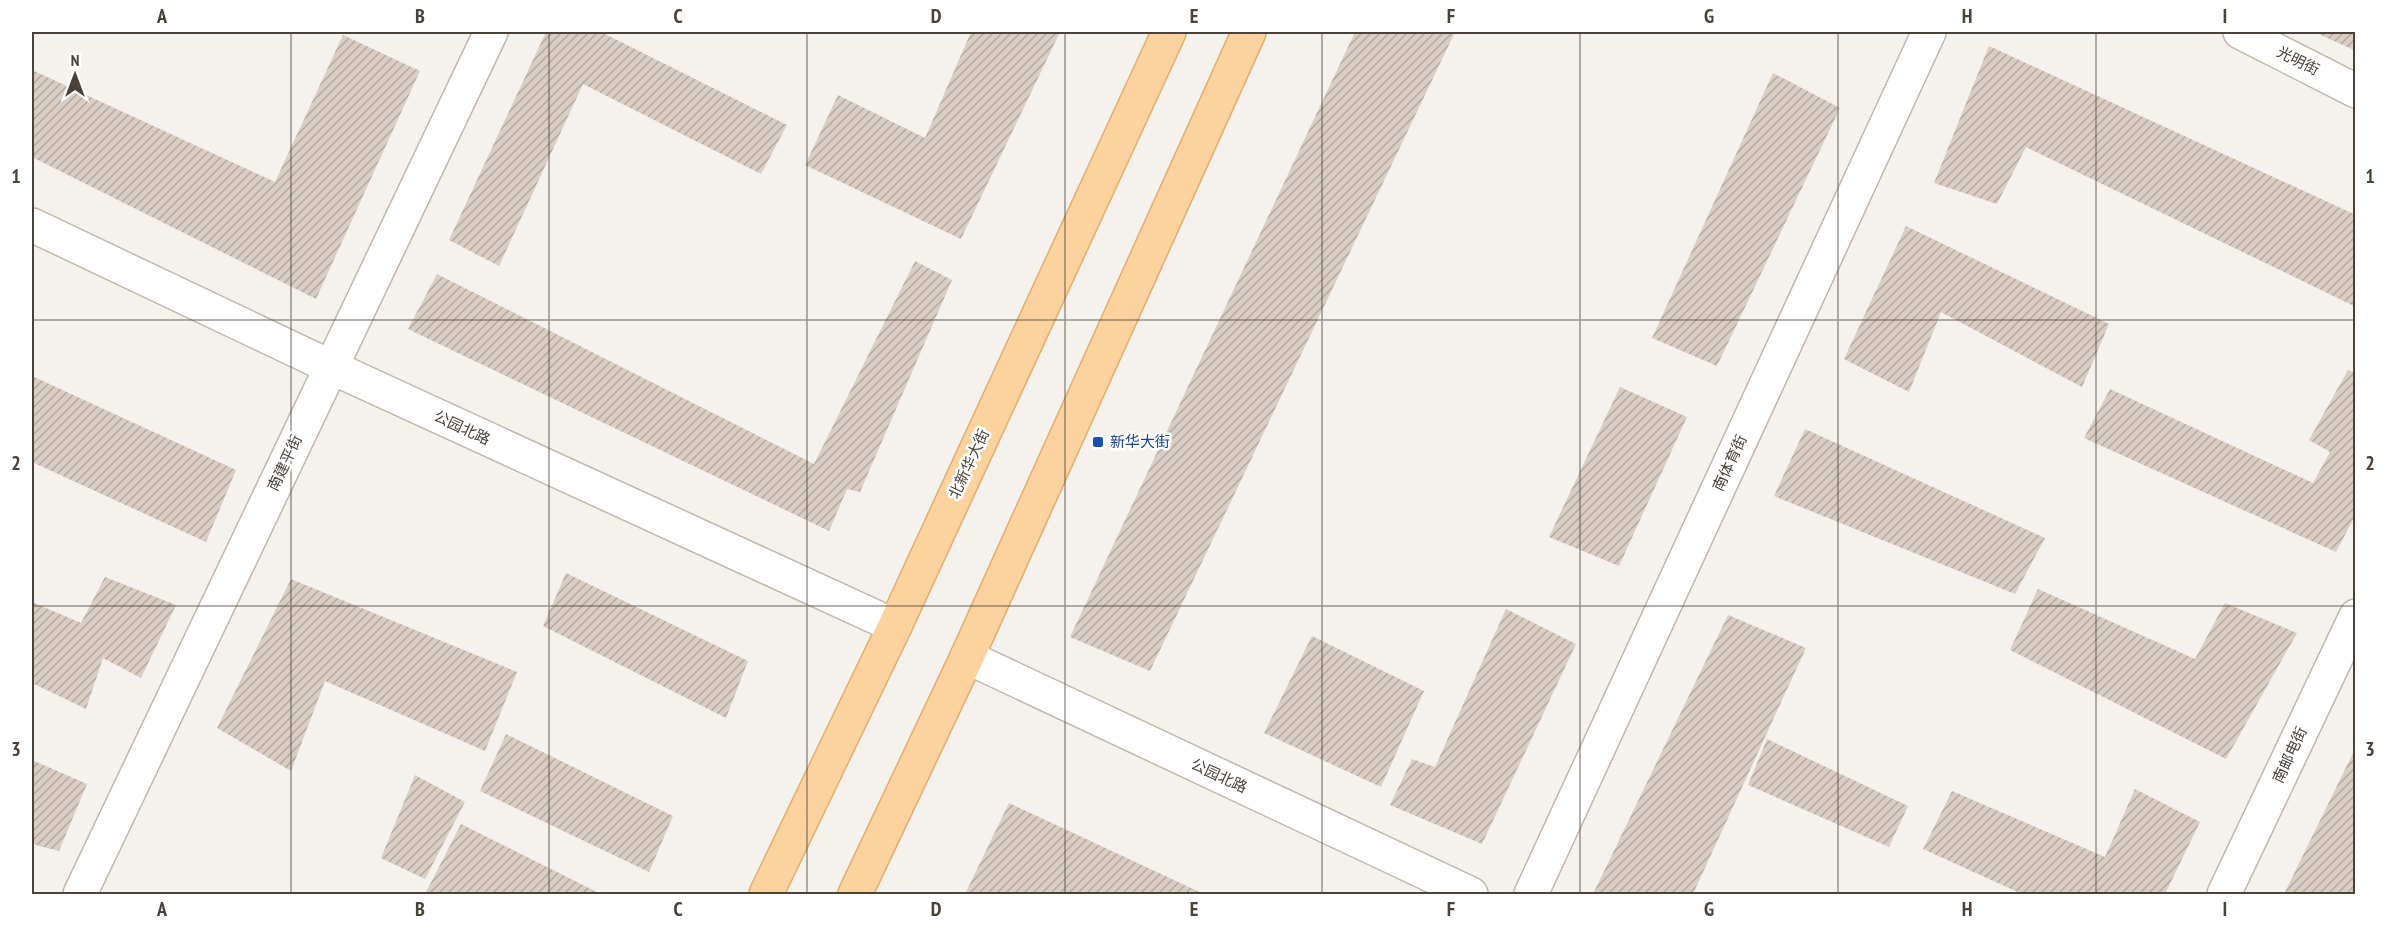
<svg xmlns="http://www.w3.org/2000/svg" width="2387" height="926" viewBox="0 0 2387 926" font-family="'PT Sans Narrow','Noto Sans SC',sans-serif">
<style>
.building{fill:url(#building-hatch)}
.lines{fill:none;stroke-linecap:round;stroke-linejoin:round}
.street-casing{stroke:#c1b7ae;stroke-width:36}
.primary-casing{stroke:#e2ad6d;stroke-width:36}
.street{stroke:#fff;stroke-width:33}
.primary{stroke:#fcd39e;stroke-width:33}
.grid{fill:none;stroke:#4a4139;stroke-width:1.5;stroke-opacity:0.55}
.transit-dot{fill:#1a4fb4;stroke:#fff;stroke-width:2}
.labels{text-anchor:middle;stroke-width:5;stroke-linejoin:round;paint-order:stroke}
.street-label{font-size:15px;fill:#4a4139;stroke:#fff}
.transit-label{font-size:15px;fill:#164399;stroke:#fff;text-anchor:start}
.neatline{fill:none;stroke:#4a4139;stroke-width:2}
.grid-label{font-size:20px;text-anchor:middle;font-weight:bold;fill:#4a4139}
</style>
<defs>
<pattern id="building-hatch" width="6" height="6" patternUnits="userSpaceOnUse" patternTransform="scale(1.5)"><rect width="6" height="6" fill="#dacec4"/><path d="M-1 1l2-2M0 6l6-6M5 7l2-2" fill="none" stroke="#b3a9a0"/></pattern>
</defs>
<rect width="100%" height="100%" fill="#f5f1ec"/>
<g class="building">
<polygon points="546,32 601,32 787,125 761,174 583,84 499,266 449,240"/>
<polygon points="971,32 1060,32 961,239 805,165 838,95 925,138"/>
<polygon points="1355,32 1455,32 1150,671 1070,637"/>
<polygon points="2314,32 2356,32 2356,51"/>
<polygon points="343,35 420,71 316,299 32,157 32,70 275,182"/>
<polygon points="1989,46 2356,215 2356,307 2026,147 1997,204 1934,183"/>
<polygon points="1773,73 1840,108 1717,366 1652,338"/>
<polygon points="1906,226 2109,324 2082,387 1941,312 1909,392 1844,359"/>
<polygon points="915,261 952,280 860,492 847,489 829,531 408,329 437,274 814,464"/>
<polygon points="2348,370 2356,373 2356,514 2336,552 2084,438 2110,389 2313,483 2330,452 2309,440"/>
<polygon points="32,376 236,470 206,542 32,462"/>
<polygon points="1620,387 1687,417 1619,566 1549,537"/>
<polygon points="1805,429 2045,538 2015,594 1774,496"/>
<polygon points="566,573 748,661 726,718 543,626"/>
<polygon points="105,577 176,605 141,678 103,658 86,709 32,683 32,602 81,623"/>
<polygon points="291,579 517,672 485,751 325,681 291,771 217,728"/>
<polygon points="2038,589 2195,659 2225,603 2297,633 2226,759 2010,650"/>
<polygon points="1506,609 1576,644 1482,844 1390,805 1412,759 1435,767"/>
<polygon points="1728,615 1806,648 1693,894 1593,894"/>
<polygon points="1312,636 1424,691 1381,787 1264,733"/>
<polygon points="506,734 673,816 649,872 480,791"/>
<polygon points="1767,739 1908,806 1889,847 1748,785"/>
<polygon points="2356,747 2356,894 2284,894"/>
<polygon points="32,760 87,784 59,851 32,844"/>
<polygon points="415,775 465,802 425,879 381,858"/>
<polygon points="2135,789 2200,822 2165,894 2022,894 1923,849 1952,791 2105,857"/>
<polygon points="1009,803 1204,894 965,894"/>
<polygon points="461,824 597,892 597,894 425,894"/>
</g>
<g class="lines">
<defs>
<g id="street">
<polyline points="2240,32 2356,91"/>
<polyline points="32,225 331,367 895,626"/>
<polyline points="967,657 1471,894"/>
<polyline points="80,894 491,32"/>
<polyline points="1531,894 1929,32"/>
<polyline points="2224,894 2356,616"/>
</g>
<g id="primary">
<polyline points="766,894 895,626 1169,32"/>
<polyline points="855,894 967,657 1249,32"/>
</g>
</defs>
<use href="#street" class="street-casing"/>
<use href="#primary" class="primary-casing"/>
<use href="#street" class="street"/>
<use href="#primary" class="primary"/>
</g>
<path class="grid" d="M 291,32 L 291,894M 549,32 L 549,894M 807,32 L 807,894M 1065,32 L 1065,894M 1322,32 L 1322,894M 1580,32 L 1580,894M 1838,32 L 1838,894M 2096,32 L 2096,894M 32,320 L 2356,320M 32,606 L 2356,606"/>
<rect class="transit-dot" x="1092" y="436" width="12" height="12" rx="3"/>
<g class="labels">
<g class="street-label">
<text transform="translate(2298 61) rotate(27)" y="5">光明街</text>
<text transform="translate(462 428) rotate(25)" y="5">公园北路</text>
<text transform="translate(285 463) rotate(-65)" y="5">南建平街</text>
<text transform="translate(1730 463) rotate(-65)" y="5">南体育街</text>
<text transform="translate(969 464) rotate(-65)" y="5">北新华大街</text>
<text transform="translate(2290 755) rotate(-65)" y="5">南邮电街</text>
<text transform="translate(1219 776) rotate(25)" y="5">公园北路</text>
</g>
<g class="transit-label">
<text x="1110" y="447">新华大街</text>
</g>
</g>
<rect width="2387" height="926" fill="none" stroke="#ffffff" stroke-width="66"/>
<g transform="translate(75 75)" stroke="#ffffff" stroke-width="4.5" paint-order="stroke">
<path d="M0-4.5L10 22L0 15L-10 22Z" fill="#4a4139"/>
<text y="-9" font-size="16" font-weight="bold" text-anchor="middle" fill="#4a4139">N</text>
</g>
<rect x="33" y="33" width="2321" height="860" class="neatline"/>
<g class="grid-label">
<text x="162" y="23">A</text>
<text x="420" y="23">B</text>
<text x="678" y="23">C</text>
<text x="936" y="23">D</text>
<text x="1194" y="23">E</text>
<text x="1451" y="23">F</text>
<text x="1709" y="23">G</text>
<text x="1967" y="23">H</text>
<text x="2225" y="23">I</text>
<text x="16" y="183">1</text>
<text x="2370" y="183">1</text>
<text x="16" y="470">2</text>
<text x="2370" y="470">2</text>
<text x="16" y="756">3</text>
<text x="2370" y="756">3</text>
<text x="162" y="916">A</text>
<text x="420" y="916">B</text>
<text x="678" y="916">C</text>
<text x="936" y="916">D</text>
<text x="1194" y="916">E</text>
<text x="1451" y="916">F</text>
<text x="1709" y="916">G</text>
<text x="1967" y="916">H</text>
<text x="2225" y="916">I</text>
</g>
</svg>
